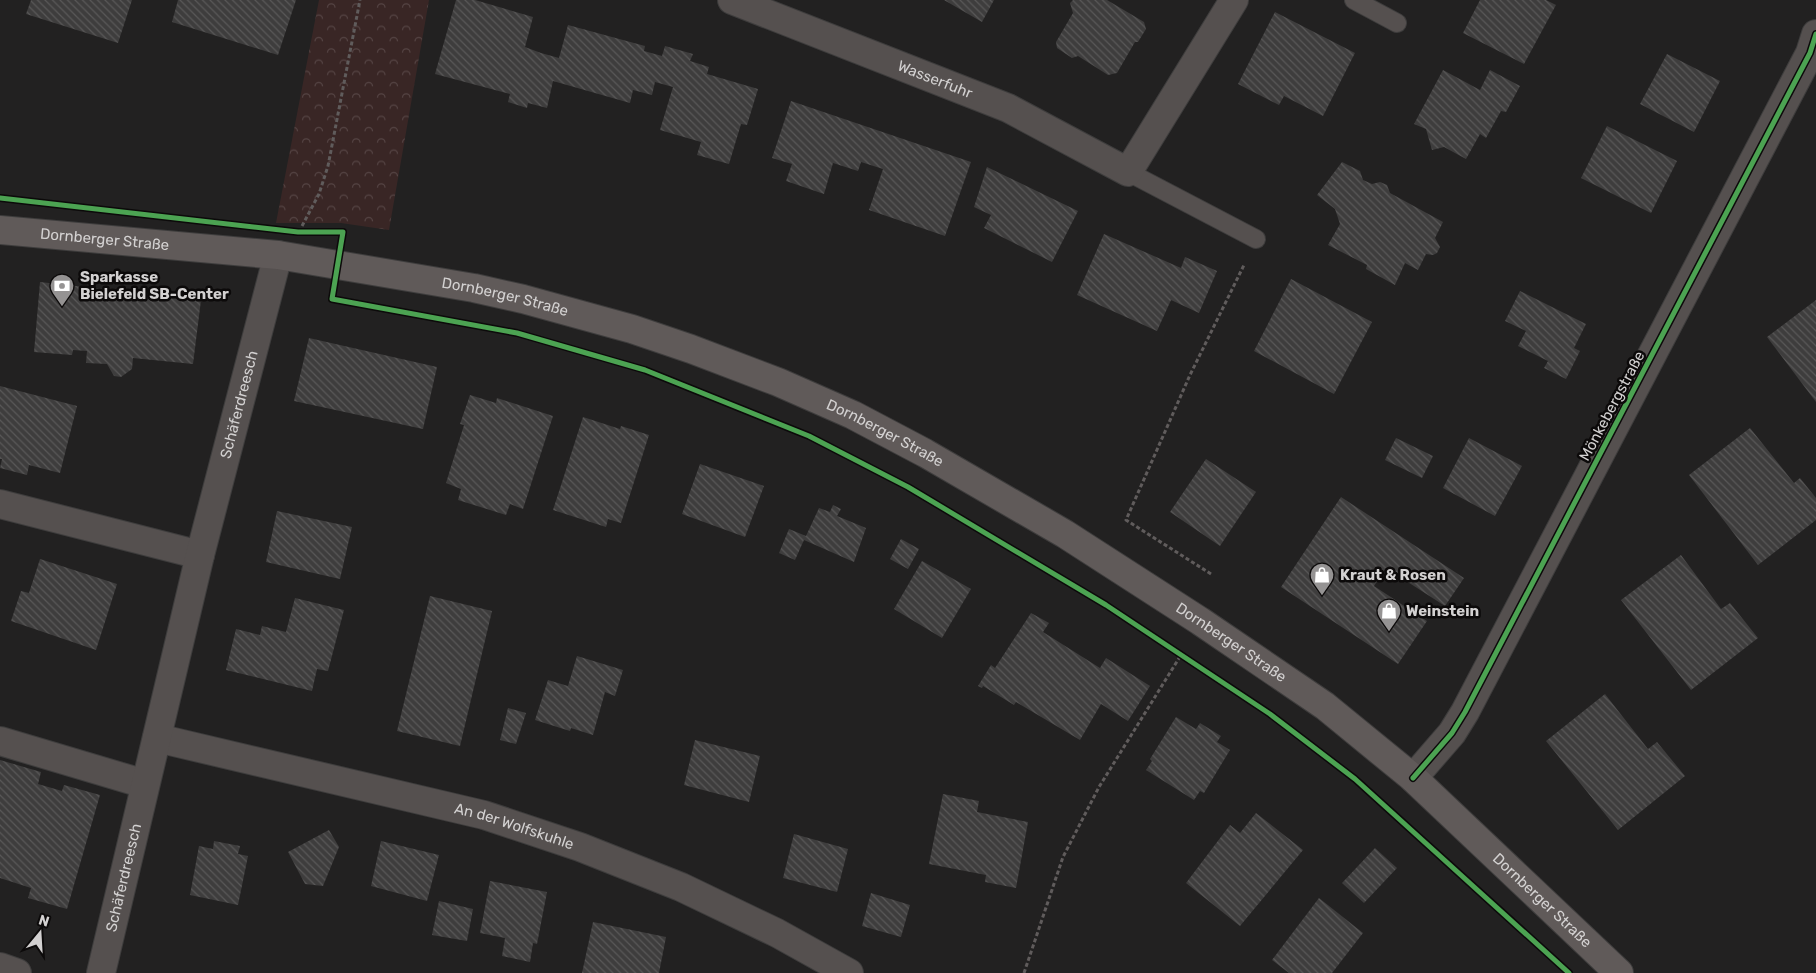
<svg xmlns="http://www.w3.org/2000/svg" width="1816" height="973" viewBox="0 0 1816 973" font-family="Rubik,sans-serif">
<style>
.park{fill:url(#park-crowns)}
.building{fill:url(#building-back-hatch)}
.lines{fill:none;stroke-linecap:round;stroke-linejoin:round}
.service-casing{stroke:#3e3d3d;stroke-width:20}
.minor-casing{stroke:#3e3d3d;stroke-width:30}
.secondary-casing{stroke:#3e3d3d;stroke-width:30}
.path{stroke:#605c5c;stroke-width:3;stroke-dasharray:4 2.5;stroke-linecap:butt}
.service{stroke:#55504f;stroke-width:18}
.minor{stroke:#55504f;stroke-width:28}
.secondary{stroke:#605a59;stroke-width:28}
.cycleway-casing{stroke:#0c0a0a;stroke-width:8}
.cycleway{stroke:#4ca352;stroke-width:5}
.labels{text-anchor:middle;stroke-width:5;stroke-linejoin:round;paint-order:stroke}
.street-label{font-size:15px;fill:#d3d1d1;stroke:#0c0a0a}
.poi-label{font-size:15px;font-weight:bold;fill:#d3d1d1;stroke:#0c0a0a;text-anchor:start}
</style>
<defs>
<pattern id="park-crowns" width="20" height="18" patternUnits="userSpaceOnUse" patternTransform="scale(1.25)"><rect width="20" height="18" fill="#392625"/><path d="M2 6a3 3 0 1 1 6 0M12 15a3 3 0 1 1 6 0" fill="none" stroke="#544"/></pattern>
<pattern id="building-back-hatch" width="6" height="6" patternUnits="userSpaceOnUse" patternTransform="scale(1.25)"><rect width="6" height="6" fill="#3e3d3d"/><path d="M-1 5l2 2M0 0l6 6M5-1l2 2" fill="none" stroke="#595858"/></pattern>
</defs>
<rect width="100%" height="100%" fill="#222121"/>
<polygon class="park" points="319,0 429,0 389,230 341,223 276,223"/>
<g class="building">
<polygon points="31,0 132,0 118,43 26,14"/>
<polygon points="178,0 296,0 278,55 172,22"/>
<polygon points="456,0 475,0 533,17 525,47 541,53 559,58 568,25 645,46 644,51 662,56 665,46 693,54 690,61 709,67 707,74 758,89 747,125 741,124 729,164 697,155 701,142 660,130 673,87 655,82 652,95 633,90 630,103 553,81 547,108 528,103 527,108 508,102 510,94 435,74"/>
<polygon points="944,0 994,0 982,22"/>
<polygon points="1073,0 1107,0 1144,22 1146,29 1138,42 1135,42 1117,73 1108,75 1078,56 1072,58 1057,48 1056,42 1073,13 1070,3"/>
<polygon points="1480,0 1546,0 1556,5 1524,64 1463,33"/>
<polygon points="1275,12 1355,53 1323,116 1284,96 1279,105 1238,84"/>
<polygon points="1667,54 1720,81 1694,132 1640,104"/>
<polygon points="1443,70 1480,90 1490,70 1520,86 1506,112 1501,111 1486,138 1480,134 1466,159 1444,147 1432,150 1426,129 1414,124"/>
<polygon points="791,101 971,162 945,236 869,210 883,169 861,162 858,171 833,163 824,194 786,181 792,164 772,158"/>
<polygon points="1607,126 1677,161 1651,213 1581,178"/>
<polygon points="1342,162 1360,171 1363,180 1372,184 1380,182 1387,185 1390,193 1443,222 1435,238 1440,247 1437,253 1433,255 1426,254 1418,270 1405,263 1395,285 1366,269 1367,265 1328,245 1340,224 1335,209 1317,195"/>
<polygon points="987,167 1078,211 1052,262 984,228 991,215 974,207"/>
<polygon points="1104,234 1181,268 1185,257 1217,271 1199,313 1171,300 1157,331 1077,295"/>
<polygon points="1291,279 1372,322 1334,394 1254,351"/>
<polygon points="40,282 201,300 193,364 133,358 132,369 121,377 114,376 107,364 86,363 87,351 73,350 72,355 34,352"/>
<polygon points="1520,291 1586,324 1574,348 1580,351 1566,379 1544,368 1548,361 1518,346 1526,331 1505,321"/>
<polygon points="1816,300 1816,402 1767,337"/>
<polygon points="309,338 437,367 423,429 294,401"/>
<polygon points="0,386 77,406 60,473 29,465 27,475 0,468 2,459 0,459"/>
<polygon points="470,395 496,403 497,398 553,416 523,509 510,504 506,515 458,500 461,489 446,483 464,425 460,424"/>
<polygon points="583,417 620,429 621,426 649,435 621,523 608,519 606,527 553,510"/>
<polygon points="1750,428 1794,483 1800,478 1816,498 1816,520 1758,565 1689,475"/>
<polygon points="1396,438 1433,456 1422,478 1385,460"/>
<polygon points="1469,438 1522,466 1495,516 1443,488"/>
<polygon points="1206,459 1256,492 1220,546 1170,512"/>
<polygon points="700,464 764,486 745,537 682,514"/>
<polygon points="1341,497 1464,578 1445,606 1386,568 1374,586 1427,621 1398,664 1281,587"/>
<polygon points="833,505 841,509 837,516 866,528 854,562 804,540 795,560 779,553 789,529 806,536 819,508 830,512"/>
<polygon points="277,511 352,527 340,579 266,562"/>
<polygon points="901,539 919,549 908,569 890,559"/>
<polygon points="1681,555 1721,609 1730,603 1758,638 1691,690 1621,600"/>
<polygon points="40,559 117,584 96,650 11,621 21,591 29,593"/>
<polygon points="922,561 971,589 942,638 894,609"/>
<polygon points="430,596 492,611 460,746 397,731"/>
<polygon points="295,598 344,610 328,671 317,669 312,691 226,670 236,629 260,635 262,626 286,632"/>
<polygon points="1031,613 1049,623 1043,632 1100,668 1106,658 1150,686 1128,721 1101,704 1080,740 1016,702 1014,705 983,686 982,688 978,686 991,665 995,668"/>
<polygon points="577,656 623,670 615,696 605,692 593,735 571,728 570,731 535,720 548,680 568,686"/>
<polygon points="1605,694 1648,749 1657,742 1685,776 1618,830 1546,741"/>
<polygon points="508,708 526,713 516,744 500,740"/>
<polygon points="1176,717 1196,729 1200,723 1221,736 1217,742 1230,750 1204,793 1200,791 1194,800 1146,770 1152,761 1150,759"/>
<polygon points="695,740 760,756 749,802 684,785"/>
<polygon points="0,760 41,772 38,784 62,791 64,785 100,795 67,909 28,898 31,888 0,878"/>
<polygon points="943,794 979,801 977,812 1028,822 1016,888 985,882 986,875 929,864"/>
<polygon points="1256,813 1303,850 1240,926 1186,883 1230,825 1240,833"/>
<polygon points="329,830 339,847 323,886 305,884 288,852"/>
<polygon points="794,834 848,849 837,892 783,878"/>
<polygon points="214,841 240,846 238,854 248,856 238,905 190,895 199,846 213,849"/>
<polygon points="381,841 439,855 427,901 371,886"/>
<polygon points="1375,848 1397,868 1364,903 1342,883"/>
<polygon points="490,881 547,892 537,944 533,943 530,962 502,956 505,938 480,933"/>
<polygon points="871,893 910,905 901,937 862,926"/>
<polygon points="1319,898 1363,933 1332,973 1289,973 1272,960"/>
<polygon points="439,901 473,909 467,941 432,935"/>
<polygon points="593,922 666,937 659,973 582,973"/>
</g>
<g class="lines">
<defs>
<g id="service">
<polyline points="1354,0 1397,23"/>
<polyline points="1128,172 1256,239"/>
</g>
<g id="minor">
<path id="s1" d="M 732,0 L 1008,108 L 1128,172 L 1234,0"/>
<polyline points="0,504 200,555"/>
<path id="s2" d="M 157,738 L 484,815 L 580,847 L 681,887 L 777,933 L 849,973"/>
<polyline points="0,741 145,784"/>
<polyline points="1413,778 1452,733 1465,712 1810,53 1816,34"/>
<polyline points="0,967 17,973"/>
<path id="s3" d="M 101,973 L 200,555 L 278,255"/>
</g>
<g id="secondary">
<path id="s4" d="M 0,230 L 278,255 L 474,288 L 523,299 L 632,329 L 691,349 L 778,382 L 853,415 L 925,453 L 1065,534 L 1200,621 L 1325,706 L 1413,778 L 1619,973"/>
</g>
</defs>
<use href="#service" class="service-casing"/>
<use href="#minor" class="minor-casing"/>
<use href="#secondary" class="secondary-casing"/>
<g class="path">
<polyline points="302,226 319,194 328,166 360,0"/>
<polyline points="1211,574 1126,520 1190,375 1244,265"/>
<polyline points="1024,973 1063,857 1099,787 1181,655"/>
</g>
<use href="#service" class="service"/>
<use href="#minor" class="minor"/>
<use href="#secondary" class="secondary"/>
<defs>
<g id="cycleway">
<polyline points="0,198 298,232 343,232 332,299 517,333 645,370 809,436 908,487 1106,605 1270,714 1355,779 1569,973"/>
<polyline points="1413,778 1452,733 1465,712 1810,53 1816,34"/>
</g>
</defs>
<use href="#cycleway" class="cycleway-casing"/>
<use href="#cycleway" class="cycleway"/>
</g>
<defs>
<symbol id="bank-pin" viewBox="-11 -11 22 30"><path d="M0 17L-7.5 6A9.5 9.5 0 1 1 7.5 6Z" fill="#959393" stroke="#0c0a0a"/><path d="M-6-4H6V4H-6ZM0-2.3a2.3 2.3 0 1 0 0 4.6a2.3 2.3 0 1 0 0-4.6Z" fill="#fff"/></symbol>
<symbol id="shop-pin" viewBox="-11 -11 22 30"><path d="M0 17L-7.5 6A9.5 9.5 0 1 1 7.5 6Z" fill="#959393" stroke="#0c0a0a"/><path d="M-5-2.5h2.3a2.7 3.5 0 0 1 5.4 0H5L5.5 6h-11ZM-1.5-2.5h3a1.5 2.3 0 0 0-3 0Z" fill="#fff"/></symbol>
</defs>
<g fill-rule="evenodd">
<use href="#bank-pin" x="48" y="272" width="28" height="38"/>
<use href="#shop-pin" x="1308" y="561" width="28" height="38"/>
<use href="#shop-pin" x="1375" y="597" width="28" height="38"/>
</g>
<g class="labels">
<g class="street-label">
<text dy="5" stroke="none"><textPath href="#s1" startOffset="218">Wasserfuhr</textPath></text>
<text dy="5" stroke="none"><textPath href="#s4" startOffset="105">Dornberger Straße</textPath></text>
<text dy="5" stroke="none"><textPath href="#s4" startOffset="510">Dornberger Straße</textPath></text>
<text dy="5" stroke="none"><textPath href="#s3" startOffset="585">Schäferdreesch</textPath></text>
<text transform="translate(1612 406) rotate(-62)" y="5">Mönkebergstraße</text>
<text dy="5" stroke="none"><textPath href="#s4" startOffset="915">Dornberger Straße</textPath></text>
<text dy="5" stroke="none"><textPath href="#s4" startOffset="1320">Dornberger Straße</textPath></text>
<text dy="5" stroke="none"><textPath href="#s2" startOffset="368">An der Wolfskuhle</textPath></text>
<text dy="5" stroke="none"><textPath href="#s3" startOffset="98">Schäferdreesch</textPath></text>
<text dy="5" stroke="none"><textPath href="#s4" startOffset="1725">Dornberger Straße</textPath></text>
</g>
<g class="poi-label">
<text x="80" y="282">Sparkasse<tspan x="80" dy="17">Bielefeld SB-Center</tspan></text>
<text x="1340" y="580">Kraut &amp; Rosen</text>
<text x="1406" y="616">Weinstein</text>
</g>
</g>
<g transform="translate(40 933) rotate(18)" stroke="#0c0a0a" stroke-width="4" paint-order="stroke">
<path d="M0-4L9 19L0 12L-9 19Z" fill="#d3d1d1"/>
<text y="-8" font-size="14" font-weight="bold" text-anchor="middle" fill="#d3d1d1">N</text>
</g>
</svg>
